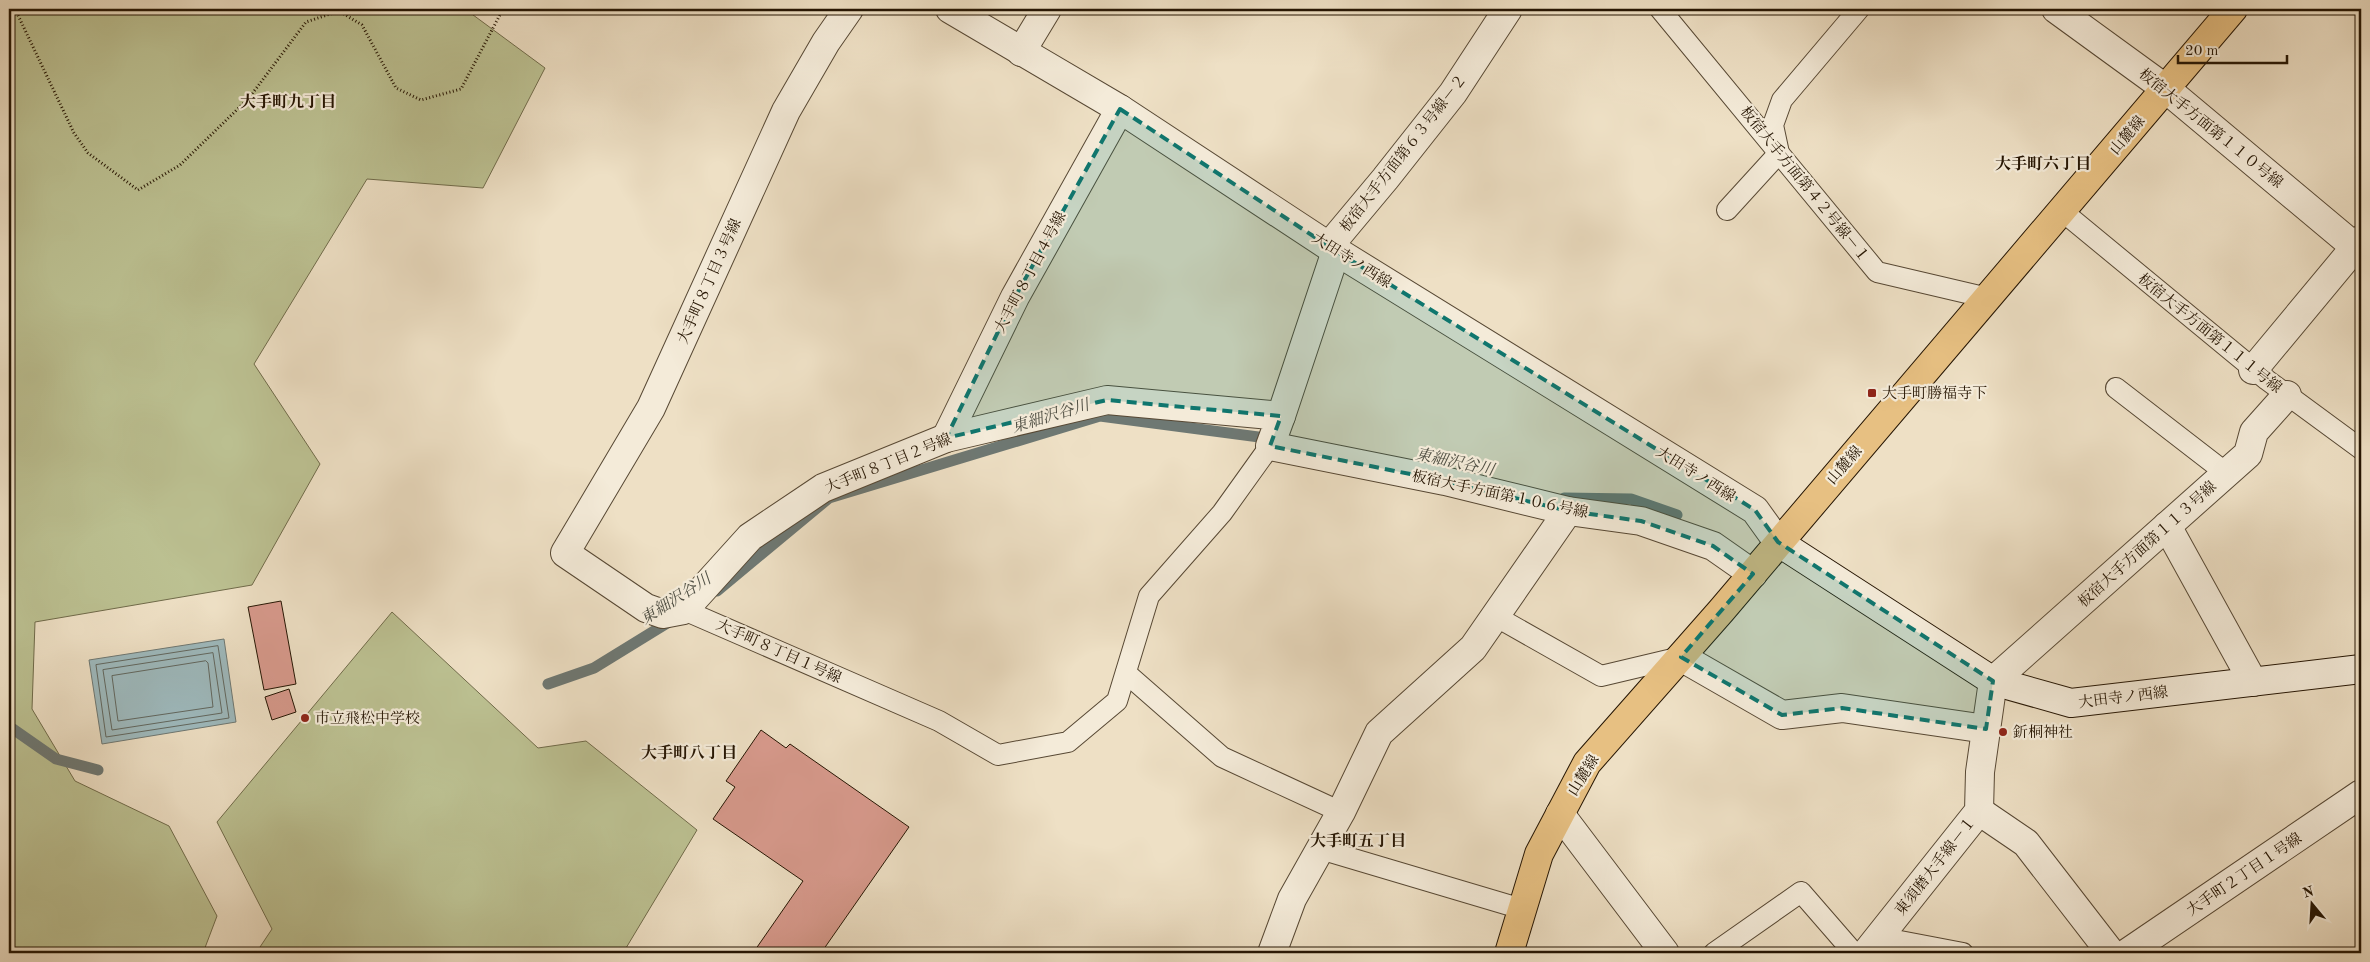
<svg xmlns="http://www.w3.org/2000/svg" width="2370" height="962" viewBox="0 0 2370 962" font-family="'Old Standard TT','Noto Serif JP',serif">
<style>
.green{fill:#bcc192;stroke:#706b4a}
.water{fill:#9ebabe;stroke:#6e7873}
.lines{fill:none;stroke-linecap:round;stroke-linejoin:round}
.shore{stroke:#626860;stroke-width:1}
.stream{stroke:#6e7873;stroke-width:11}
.building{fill:#d89a8d;stroke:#251503}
.lane-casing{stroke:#574834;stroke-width:22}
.street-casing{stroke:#574834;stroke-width:30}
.secondary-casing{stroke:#251503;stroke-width:30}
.primary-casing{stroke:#251503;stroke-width:30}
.path{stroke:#251503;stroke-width:3;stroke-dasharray:1 2.5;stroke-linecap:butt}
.lane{stroke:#f4ebd9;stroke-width:20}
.street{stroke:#f4ebd9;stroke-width:28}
.secondary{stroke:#f4ebd9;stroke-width:28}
.primary{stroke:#e7c082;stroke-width:28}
.marked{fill:#0f766e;fill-opacity:0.2;stroke:#0f766e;stroke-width:4;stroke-dasharray:10 6;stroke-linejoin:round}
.poi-dot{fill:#8f2418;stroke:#f4ebd9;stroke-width:2}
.labels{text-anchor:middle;stroke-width:4.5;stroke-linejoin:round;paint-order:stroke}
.street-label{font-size:15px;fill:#251503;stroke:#f4ebd9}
.poi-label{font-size:15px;fill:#251503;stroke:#f4ebd9;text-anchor:start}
.neighbourhood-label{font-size:16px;font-weight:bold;fill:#251503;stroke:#f4ebd9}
.water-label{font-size:16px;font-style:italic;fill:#4f4f44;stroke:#f4ebd9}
</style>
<rect width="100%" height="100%" fill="#eee0c5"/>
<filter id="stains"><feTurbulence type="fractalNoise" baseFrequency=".004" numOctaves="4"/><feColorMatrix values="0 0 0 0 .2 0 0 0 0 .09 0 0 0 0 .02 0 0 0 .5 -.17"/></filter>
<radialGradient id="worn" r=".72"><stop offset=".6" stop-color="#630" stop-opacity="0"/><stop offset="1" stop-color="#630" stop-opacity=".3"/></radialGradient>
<g class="green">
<polygon points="9,9 465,9 545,68 483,188 367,179 254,364 320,464 252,585 35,622 32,709 75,781 169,826 217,916 203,953 9,953"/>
<polygon points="392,612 538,748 586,741 697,830 623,953 256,953 272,929 217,822"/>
</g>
<polygon class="water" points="224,639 236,722 102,744 89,660"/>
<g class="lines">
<g class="shore">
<polygon points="218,646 229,718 106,737 96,665"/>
<polygon points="213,653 222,713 112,730 103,670"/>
<polygon points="206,661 208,663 213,707 118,721 112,676"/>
</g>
<g class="stream">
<polyline points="1564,498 1631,499 1677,515"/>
<polyline points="717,591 829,498 1100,416 1274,439"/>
<polyline points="548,684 594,668 672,620"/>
<polyline points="9,728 13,729 56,759 98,770"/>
</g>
</g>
<g class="building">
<polygon points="281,601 296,684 264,690 248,607"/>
<polygon points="289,689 296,712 272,720 265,697"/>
<polygon points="761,730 786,748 790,744 909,827 821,953 753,953 803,881 713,819 735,787 726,781"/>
</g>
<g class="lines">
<defs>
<g id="lane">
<polyline points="1660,9 1877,272 1988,298"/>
<polyline points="1727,210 1779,153 1773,125 1782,100 1859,9"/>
<polyline points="2062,211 2267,380 2361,449"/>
<polyline points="2116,388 2226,473"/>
<polyline points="684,610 939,721 998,755 1068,742 1117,701 1149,596 1222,513 1270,446"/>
<polyline points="1495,616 1601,676 1681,657"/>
<polyline points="1126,673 1222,757 1341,812"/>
<polyline points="1320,849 1522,909"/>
<polyline points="1879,937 1963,953"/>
<polyline points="1714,953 1801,892 1854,953"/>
</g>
<g id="street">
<polyline points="849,9 826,42 786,111 651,408 565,553 646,608 663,614 684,610 750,537 823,488 946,438 1107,400 1281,416 1270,446 1445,481 1568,511 1641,521 1713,546 1753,574"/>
<polyline points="950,9 1120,109 1336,251 1755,510 1778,542"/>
<polyline points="2056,9 2166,89 2361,252"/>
<polyline points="1021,52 1047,9"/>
<polyline points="1329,246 1385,179 1453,93 1508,9"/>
<polyline points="2253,370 2361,240"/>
<polyline points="1281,416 1336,251"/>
<polyline points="946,438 1015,297 1120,109"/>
<polyline points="2167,526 2253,682"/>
<polyline points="1681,657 1782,715 1842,708 1986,729"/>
<polyline points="1979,811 2026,843 2111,953"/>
<polyline points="1560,814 1665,953"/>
<polyline points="1272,953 1292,899 1341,812 1379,733 1473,648 1568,511"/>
<polyline points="1866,953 1979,811 1980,772 1993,681 2248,454 2254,432 2287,395"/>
<polyline points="2127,953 2361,794"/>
</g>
<polyline id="secondary" points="1778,542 1993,681 2071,703 2361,669"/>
<polyline id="primary" points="1509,953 1539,854 1587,763 1721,611 2233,9"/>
</defs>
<use href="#lane" class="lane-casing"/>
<use href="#street" class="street-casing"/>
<use href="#secondary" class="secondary-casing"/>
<use href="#primary" class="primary-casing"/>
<polyline class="path" points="15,9 74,133 88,153 138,190 180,165 249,98 306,22 339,11 362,25 396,88 421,100 461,89 503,9"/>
<use href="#lane" class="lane"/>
<use href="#street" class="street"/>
<use href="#secondary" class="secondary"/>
<use href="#primary" class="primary"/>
</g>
<path class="marked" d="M 1120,109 L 1336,251 L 1755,510 L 1778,542 L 1993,681 L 1986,729 L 1842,708 L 1782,715 L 1681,657 L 1753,574 L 1713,546 L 1641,521 L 1568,511 L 1445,481 L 1270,446 L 1281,416 L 1107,400 L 946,438 L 1015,297 Z"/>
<g class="poi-dot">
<rect x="1867" y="388" width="10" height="10" rx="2.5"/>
<circle cx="305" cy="718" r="5"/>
<circle cx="2003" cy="732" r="5"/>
</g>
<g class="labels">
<g class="street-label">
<text transform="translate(2211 128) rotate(39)" y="5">板宿大手方面第１１０号線</text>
<text transform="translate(2127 135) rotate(-50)" y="5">山麓線</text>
<text transform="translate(1403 153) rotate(-52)" y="5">板宿大手方面第６３号線－２</text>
<text transform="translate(1805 184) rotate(51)" y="5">板宿大手方面第４２号線－１</text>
<text transform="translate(1352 260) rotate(32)" y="5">大田寺ノ西線</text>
<text transform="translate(1030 272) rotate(-62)" y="5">大手町８丁目４号線</text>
<text transform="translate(709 281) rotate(-66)" y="5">大手町８丁目３号線</text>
<text transform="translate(2210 333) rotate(39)" y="5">板宿大手方面第１１１号線</text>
<text transform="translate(888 463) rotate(-22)" y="5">大手町８丁目２号線</text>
<text transform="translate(1844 465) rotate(-49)" y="5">山麓線</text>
<text transform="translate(1696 474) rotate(32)" y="5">大田寺ノ西線</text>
<text transform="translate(1500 494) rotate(12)" y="5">板宿大手方面第１０６号線</text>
<text transform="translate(2147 544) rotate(-42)" y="5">板宿大手方面第１１３号線</text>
<text transform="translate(779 651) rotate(24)" y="5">大手町８丁目１号線</text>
<text transform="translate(2123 697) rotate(-7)" y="5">大田寺ノ西線</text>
<text transform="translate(1583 775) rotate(-58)" y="5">山麓線</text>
<text transform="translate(1935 866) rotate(-52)" y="5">東須磨大手線－１</text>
<text transform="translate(2244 874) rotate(-34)" y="5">大手町２丁目１号線</text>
</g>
<g class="poi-label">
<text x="1882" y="398">大手町勝福寺下</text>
<text x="315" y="723">市立飛松中学校</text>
<text x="2013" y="737">釿桐神社</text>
</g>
<g class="neighbourhood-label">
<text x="288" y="107">大手町九丁目</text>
<text x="2043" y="169">大手町六丁目</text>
<text x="689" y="758">大手町八丁目</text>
<text x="1358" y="846">大手町五丁目</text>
</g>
<g class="water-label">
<text transform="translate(1050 415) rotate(-17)" y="6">東細沢谷川</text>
<text transform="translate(1455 461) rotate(12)" y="6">東細沢谷川</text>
<text transform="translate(675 598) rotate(-33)" y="6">東細沢谷川</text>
</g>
</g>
<rect width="2370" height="962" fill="none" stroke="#eee0c5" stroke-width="30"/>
<rect x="10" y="10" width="2350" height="942" fill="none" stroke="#251503" stroke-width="2.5"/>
<rect x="15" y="15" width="2340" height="932" fill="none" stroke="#251503"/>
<g transform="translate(2312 904) rotate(342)" stroke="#f4ebd9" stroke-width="4" paint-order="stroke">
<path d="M0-4L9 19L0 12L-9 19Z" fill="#251503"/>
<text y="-8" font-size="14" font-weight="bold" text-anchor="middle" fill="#251503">N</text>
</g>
<path d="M2178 55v8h109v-8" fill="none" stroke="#251503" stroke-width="2.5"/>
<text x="2185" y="55" font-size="15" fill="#251503" stroke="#f4ebd9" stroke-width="4" paint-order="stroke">20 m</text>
<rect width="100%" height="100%" filter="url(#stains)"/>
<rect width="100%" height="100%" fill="url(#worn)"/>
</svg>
